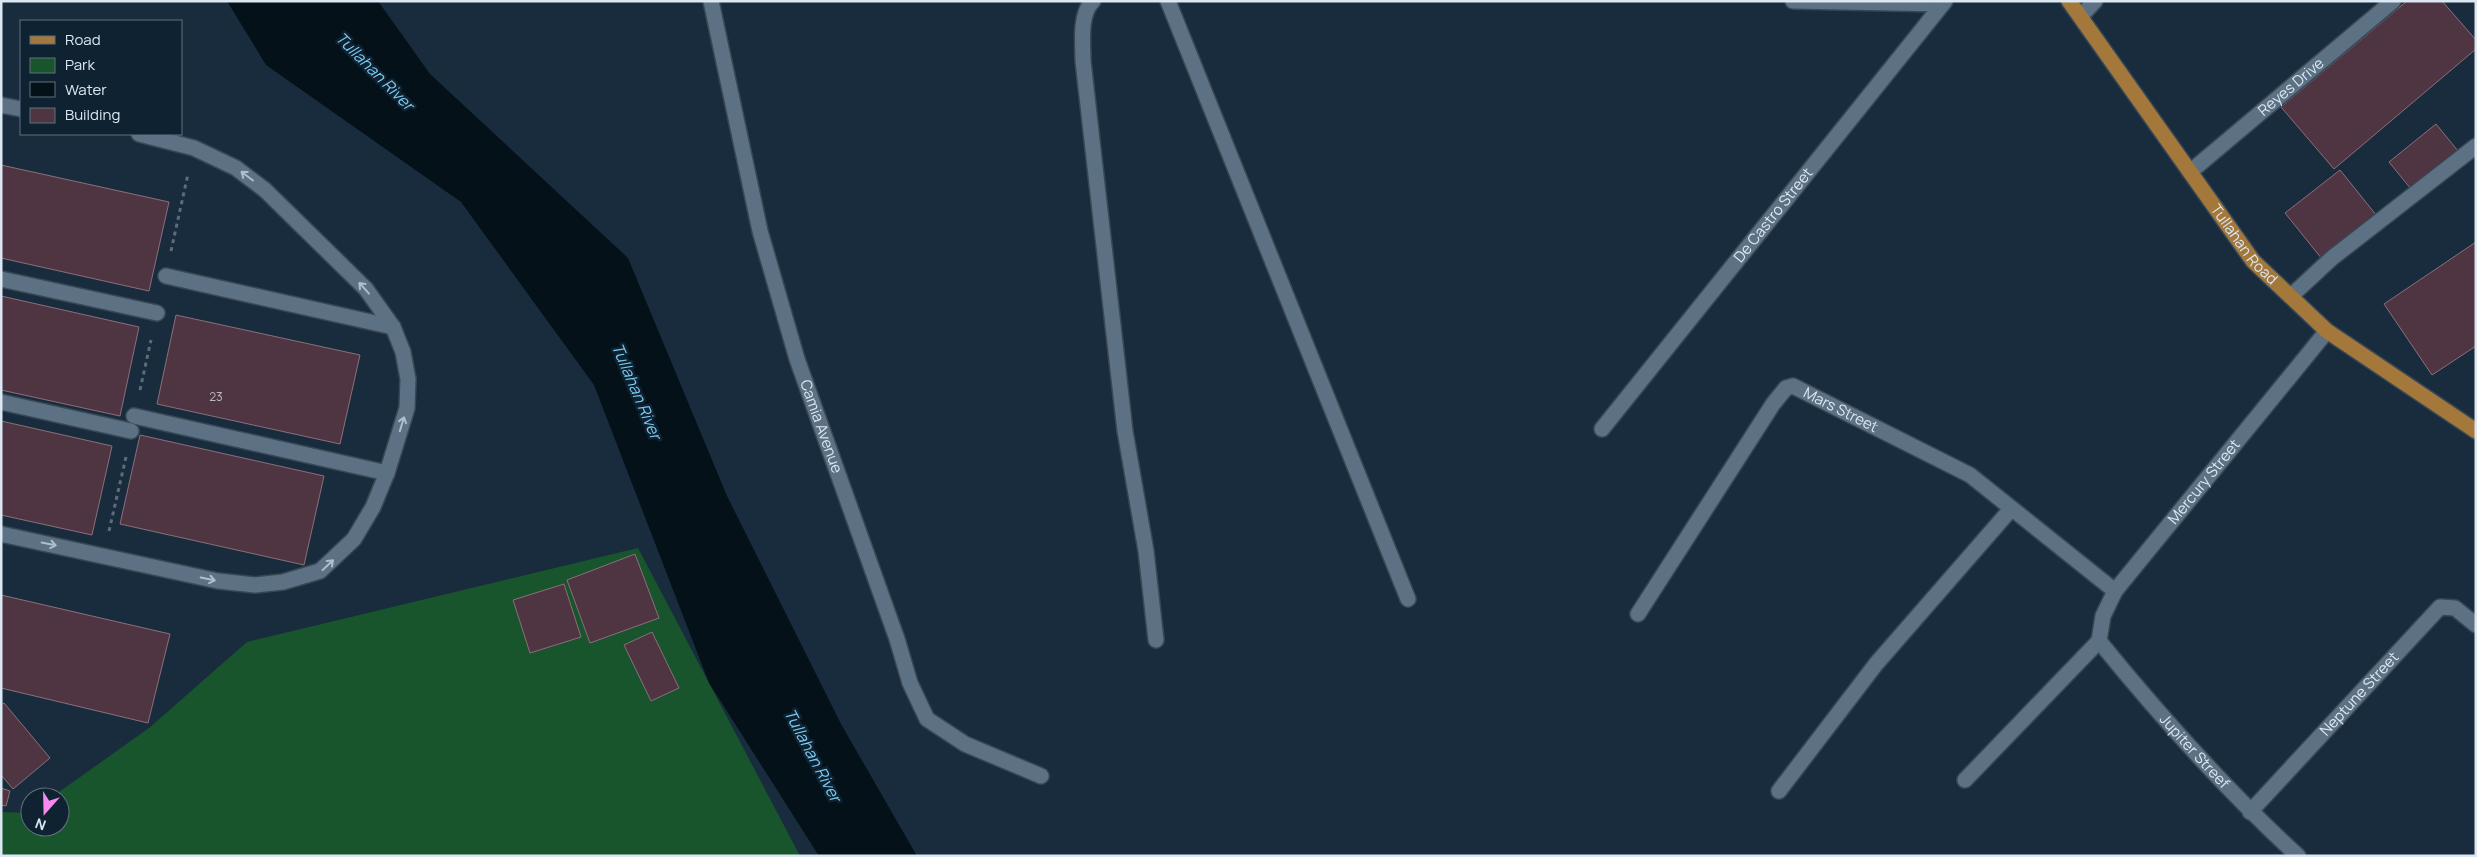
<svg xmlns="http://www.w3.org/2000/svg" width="2477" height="857" viewBox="0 0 2477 857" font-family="Manrope,sans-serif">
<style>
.green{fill:#18552d}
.water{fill:#041119}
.building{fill:#4e3541;stroke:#8b6f7b}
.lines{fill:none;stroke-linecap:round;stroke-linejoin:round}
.minor-casing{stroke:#374755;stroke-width:18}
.major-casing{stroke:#374755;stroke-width:18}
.path{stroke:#5b6c7b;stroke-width:3;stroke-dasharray:4 4;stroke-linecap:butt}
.minor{stroke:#5c7184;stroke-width:15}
.major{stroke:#a4783a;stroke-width:15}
.oneway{stroke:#afbecc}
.labels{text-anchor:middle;stroke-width:5;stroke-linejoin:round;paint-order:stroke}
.number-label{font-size:12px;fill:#b8bac6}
.street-label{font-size:15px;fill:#dbe7f2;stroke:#0f2232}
.water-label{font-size:16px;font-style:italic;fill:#7ccbf2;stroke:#0f2232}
</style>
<rect width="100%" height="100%" fill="#192c3d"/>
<polygon class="green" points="638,548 800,856 1,856 1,812 30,813 30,827 60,827 60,797 52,797 149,728 247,642"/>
<polygon class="water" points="227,1 378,1 430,74 628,258 727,496 841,724 917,856 819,856 709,683 594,385 461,202 266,65"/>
<g class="building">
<polygon points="2407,1 2442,1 2476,40 2476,49 2334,169 2281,107"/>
<polygon points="2436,124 2458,151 2411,189 2389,162"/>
<polygon points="1,165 169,202 149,291 1,258"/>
<polygon points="2340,170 2377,216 2322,259 2285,213"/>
<polygon points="2476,242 2476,346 2432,375 2384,304"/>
<polygon points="1,296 139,327 120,416 1,390"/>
<polygon points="176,315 360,355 340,444 157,404"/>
<polygon points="1,421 112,446 92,535 1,515"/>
<polygon points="140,435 324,476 304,565 120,524"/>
<polygon points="635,554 659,618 590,643 567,580"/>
<polygon points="564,584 581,637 530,653 513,600"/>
<polygon points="1,595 170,634 148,723 1,688"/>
<polygon points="652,632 679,688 651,701 624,645"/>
<polygon points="4,703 50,758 13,789 1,775 1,705"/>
<polygon points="1,788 10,791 6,806 1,805"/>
</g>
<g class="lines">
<defs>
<g id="minor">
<path id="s1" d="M 711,1 L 760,231 L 797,359 L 897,639 L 910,683 L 927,719 L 965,744 L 1041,776"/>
<path d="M 1093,1 C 1079,14 1083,44 1083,61 L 1125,431 L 1146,551 L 1156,640"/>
<polyline points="1168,1 1408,599"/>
<polyline points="1793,1 1941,4"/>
<polyline points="2081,16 2095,1"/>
<polyline points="1,105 21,109"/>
<path id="s2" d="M 2190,172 L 2393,1"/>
<polyline points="166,276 393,327"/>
<polyline points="1,279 157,313"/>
<polyline points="2291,296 2332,258 2476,146"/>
<polyline points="1,402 131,431"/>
<polyline points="134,416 387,473"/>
<path id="s3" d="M 1602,429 L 1945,1"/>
<polyline points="1,534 218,581 255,585 283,582 320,571 354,539 373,507 387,473 407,408 408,379 403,352 393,327 366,289 265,190 236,168 194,148 139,134"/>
<path id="s4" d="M 1638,614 L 1773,404 L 1786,388 L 1793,386 L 1970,475 L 2115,591"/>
<path id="s5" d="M 2099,641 L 2103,616 L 2115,591 L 2327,331"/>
<path id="s6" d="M 2099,641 C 2160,716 2226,790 2298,856"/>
<polyline points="1965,780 2099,641"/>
<polyline points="1779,791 1876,664 2011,509"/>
<path id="s7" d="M 2250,812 L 2440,607 L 2455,608 L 2476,625"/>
</g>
<g id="major">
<path id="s8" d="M 2069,1 L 2253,261 L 2327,331 L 2476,431"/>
</g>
</defs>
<use href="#minor" class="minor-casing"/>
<use href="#major" class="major-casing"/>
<g class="path">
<polyline points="171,251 188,174"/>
<polyline points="140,390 151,340"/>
<polyline points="109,531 126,457"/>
</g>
<use href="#minor" class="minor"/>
<use href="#major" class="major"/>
</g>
<defs><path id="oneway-shaft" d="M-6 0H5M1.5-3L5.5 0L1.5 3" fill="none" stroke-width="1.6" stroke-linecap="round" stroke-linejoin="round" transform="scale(1.25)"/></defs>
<g class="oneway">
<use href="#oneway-shaft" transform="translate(247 176) rotate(-143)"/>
<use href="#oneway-shaft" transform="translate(364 288) rotate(-132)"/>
<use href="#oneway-shaft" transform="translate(402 424) rotate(-73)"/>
<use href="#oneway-shaft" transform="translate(49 544) rotate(12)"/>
<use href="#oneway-shaft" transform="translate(328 565) rotate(-43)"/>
<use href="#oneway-shaft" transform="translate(208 579) rotate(12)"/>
</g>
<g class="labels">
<g class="number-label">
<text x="216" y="401">23</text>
</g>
<g class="street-label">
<text dy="5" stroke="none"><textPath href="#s2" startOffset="132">Reyes Drive</textPath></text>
<text dy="5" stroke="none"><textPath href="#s3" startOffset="274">De Castro Street</textPath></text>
<text dy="5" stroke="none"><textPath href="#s8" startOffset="300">Tullahan Road</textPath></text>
<text dy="5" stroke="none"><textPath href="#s4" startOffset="331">Mars Street</textPath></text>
<text dy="5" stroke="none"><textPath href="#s1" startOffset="440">Camia Avenue</textPath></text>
<text dy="5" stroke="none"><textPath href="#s5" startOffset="194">Mercury Street</textPath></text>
<text dy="5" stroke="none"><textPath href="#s7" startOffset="161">Neptune Street</textPath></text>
<text dy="5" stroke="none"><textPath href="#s6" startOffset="146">Jupiter Streef</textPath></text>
</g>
<g class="water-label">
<text transform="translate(375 71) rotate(45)" y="6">Tullahan River</text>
<text transform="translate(637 391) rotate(67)" y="6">Tullahan River</text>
<text transform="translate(813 755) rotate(62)" y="6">Tullahan River</text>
</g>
</g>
<rect width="2477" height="857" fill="none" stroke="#dbe7f2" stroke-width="5"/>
<rect x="20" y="20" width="162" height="115" fill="#0f2232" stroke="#61717f"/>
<rect x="30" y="36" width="25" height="8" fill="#a4783a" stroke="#61717f"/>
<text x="65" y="45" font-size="15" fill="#dbe7f2">Road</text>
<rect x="30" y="58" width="25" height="15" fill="#18552d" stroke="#61717f"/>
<text x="65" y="70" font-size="15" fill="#dbe7f2">Park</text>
<rect x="30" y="82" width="25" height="15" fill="#041119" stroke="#61717f"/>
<text x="65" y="95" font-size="15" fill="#dbe7f2">Water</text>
<rect x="30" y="108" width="25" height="15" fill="#4e3541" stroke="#61717f"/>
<text x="65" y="120" font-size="15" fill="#dbe7f2">Building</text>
<g transform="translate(45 812) rotate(200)"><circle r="24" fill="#0f2232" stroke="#61717f"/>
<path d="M0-4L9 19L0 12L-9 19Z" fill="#f689ee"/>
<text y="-8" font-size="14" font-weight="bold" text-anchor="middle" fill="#dbe7f2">N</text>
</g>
</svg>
